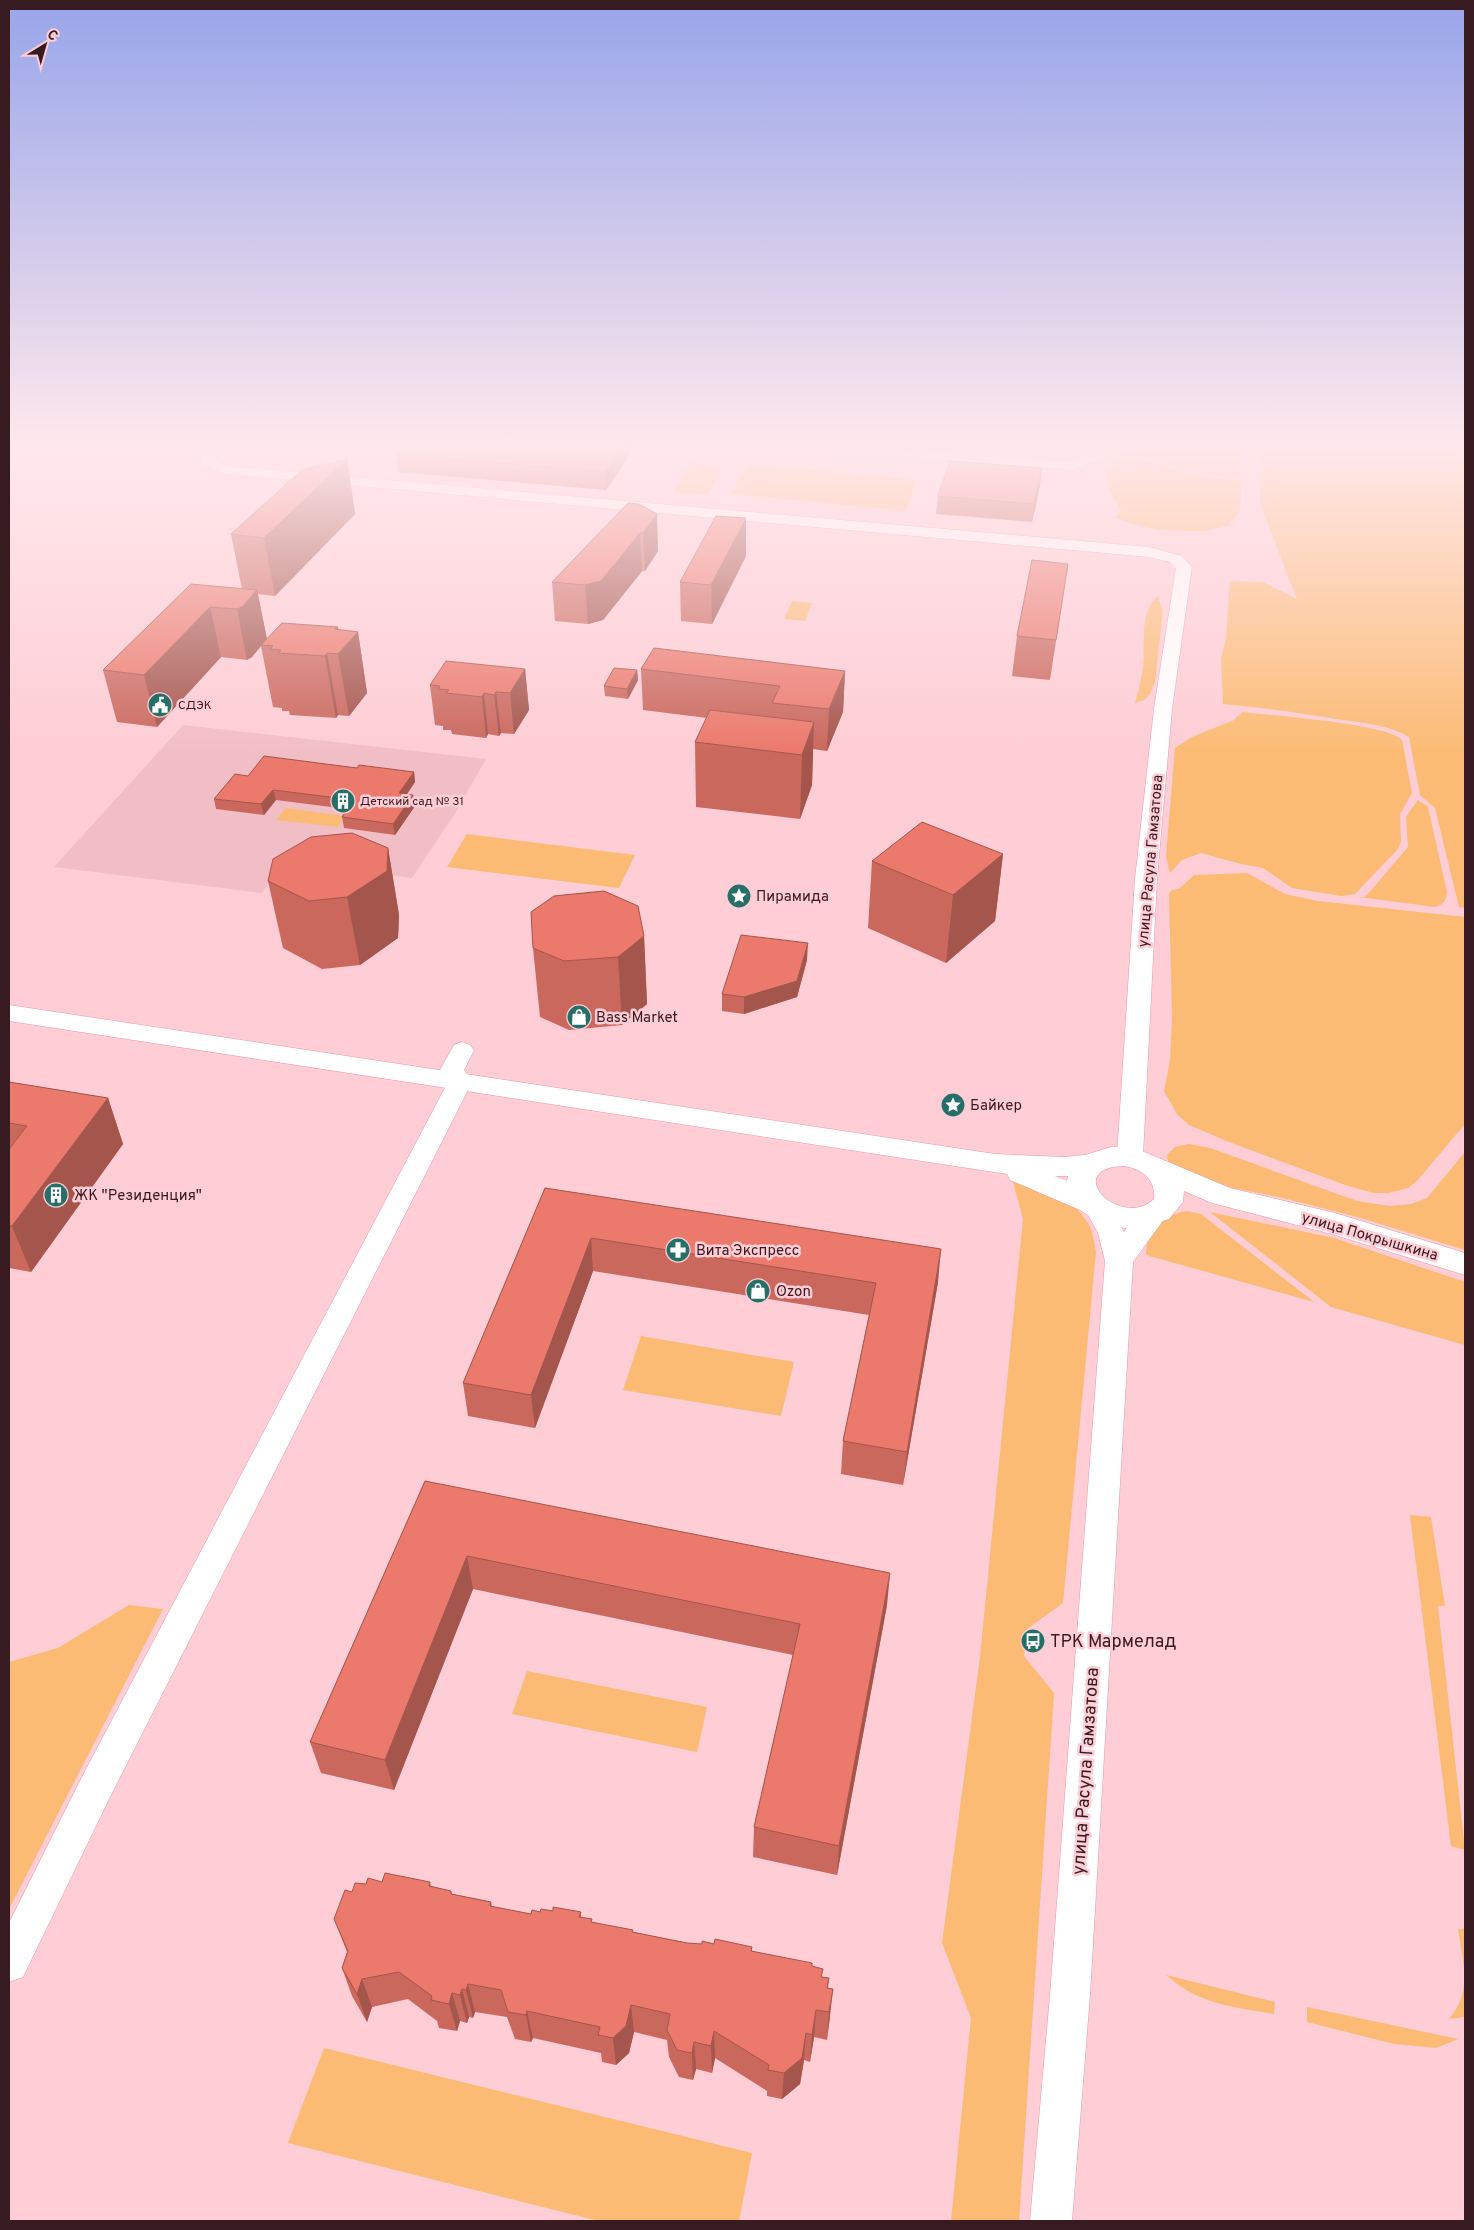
<svg xmlns="http://www.w3.org/2000/svg" width="1474" height="2230" viewBox="0 0 1474 2230" font-family="Overpass,sans-serif">
<style>
.built{fill:#f1bec6}
.green{fill:#fbbb74}
.lines{fill:none;stroke-linecap:round;stroke-linejoin:round}
.street-casing{stroke:#e69aa8;stroke-width:1}
.secondary-casing{stroke:#e69aa8;stroke-width:1}
.street{fill:#fff;fill-rule:evenodd}
.secondary{fill:#fff;fill-rule:evenodd}
.wall{fill:#ca685d}
.shaded-wall{fill:#a4554c}
.building{fill:#eb796c;stroke:#a4554c}
.labels{text-anchor:middle;stroke-width:5;stroke-linejoin:round;paint-order:stroke}
.far-poi-label{font-size:12px;fill:#371b20;stroke:#fecdd5;text-anchor:start}
.street-label{font-size:15px;fill:#371b20;stroke:#fecdd5}
.poi-label{font-size:15px;fill:#371b20;stroke:#fecdd5;text-anchor:start}
.near-poi-label{font-size:18px;fill:#371b20;stroke:#fecdd5;text-anchor:start}
.near-street-label{font-size:18px;fill:#371b20;stroke:#fecdd5}
</style>
<rect width="100%" height="100%" fill="#fecdd5"/>
<polygon class="built" points="183,725 486,759 456,812 412,878 286,861 262,893 54,867"/>
<g class="green">
<polygon points="1147,442 1254,442 1240,461 1241,478 1206,475 1144,458 1111,454 1118,451 1132,452"/>
<path d="M 1265,442 L 1431,442 L 1465,459 L 1465,908 L 1459,907 L 1435,808 L 1420,795 L 1409,737 C 1389,725 1365,723 1342,720 C 1302,713 1263,708 1223,704 L 1221,658 L 1226,639 L 1230,581 L 1263,582 L 1297,599 L 1260,504 L 1261,452 Z"/>
<path d="M 1108,458 L 1144,460 L 1200,476 L 1241,480 C 1241,490 1243,504 1238,514 C 1235,519 1230,521 1228,526 L 1205,531 L 1158,530 L 1136,525 L 1115,518 L 1121,510 L 1110,492 L 1105,474 L 1115,466 Z"/>
<polygon points="690,463 723,466 707,495 674,492"/>
<polygon points="749,464 916,480 906,511 731,494"/>
<path d="M 1157,596 L 1163,610 L 1155,682 L 1150,694 L 1144,700 L 1135,703 C 1138,692 1141,680 1143,668 C 1146,642 1138,617 1157,596 Z"/>
<polygon points="792,601 812,603 805,621 784,619"/>
<path d="M 1242,712 C 1268,715 1389,724 1402,740 L 1412,793 L 1400,814 L 1401,842 L 1397,850 L 1355,894 L 1341,896 L 1292,888 L 1263,868 L 1241,864 L 1201,853 L 1182,860 L 1170,873 L 1166,856 L 1175,748 L 1192,737 L 1234,720 Z"/>
<path d="M 1418,800 L 1428,807 L 1447,892 C 1446,901 1444,904 1435,907 L 1359,897 L 1364,897 L 1368,894 L 1408,847 L 1406,817 Z"/>
<polygon points="286,808 344,816 338,827 276,820"/>
<polygon points="467,834 635,855 619,888 447,867"/>
<polygon points="1247,873 1285,894 1318,901 1465,917 1465,1124 1417,1181 1408,1188 1389,1193 1374,1193 1348,1186 1229,1142 1189,1125 1177,1114 1164,1091 1170,1060 1172,1018 1169,894 1172,890 1179,889 1194,875"/>
<polygon points="1189,1144 1210,1148 1357,1201 1390,1206 1411,1204 1427,1198 1465,1152 1465,1250 1361,1218 1283,1198 1208,1183 1168,1162 1167,1155 1175,1147"/>
<path d="M 1013,1182 C 1042,1186 1074,1197 1089,1225 C 1093,1233 1094,1243 1096,1252 L 1063,1603 L 1027,1629 L 1024,1656 L 1054,1693 L 1019,2221 L 951,2221 L 971,2018 L 942,1943 L 980,1657 L 1023,1219 Z"/>
<path d="M 1187,1211 L 1201,1214 L 1314,1302 L 1146,1255 C 1147,1226 1158,1216 1187,1211 Z"/>
<polygon points="1210,1212 1334,1238 1465,1282 1465,1345 1331,1307"/>
<polygon points="641,1336 794,1362 781,1416 623,1390"/>
<polygon points="1410,1515 1431,1517 1445,1606 1438,1606 1465,1850 1451,1846"/>
<polygon points="129,1605 163,1609 9,1909 9,1662 58,1648"/>
<polygon points="527,1671 707,1707 697,1752 512,1714"/>
<path d="M 1458,1929 L 1465,1929 L 1465,2017 L 1449,2019 C 1473,1991 1463,1963 1458,1929 Z"/>
<path d="M 1166,1975 L 1275,2002 L 1274,2014 C 1246,2009 1214,2006 1188,1991 C 1180,1987 1173,1980 1166,1975 Z"/>
<polygon points="1307,2007 1458,2039 1436,2048 1394,2044 1307,2022"/>
<polygon points="324,2048 752,2153 739,2221 599,2221 288,2143"/>
</g>
<g class="lines">
<defs>
<g id="street">
<polygon points="218,442 233,442 215,457 215,460 228,466 1149,547 1182,556 1192,567 1172,709 1157,879 1143,1156 1139,1162 1130,1165 1121,1162 1117,1156 1135,879 1154,709 1176,568 1170,562 1149,557 225,474 203,465 201,462 203,453"/>
<polygon points="772,442 825,442 1069,462 1098,450 1110,442 1126,442 1108,456 1071,470 779,446"/>
<polygon points="462,1042 470,1045 474,1050 464,1070 472,1082 109,1799 23,1977 9,1982 9,1923 83,1775 448,1082 440,1070 454,1045"/>
<path d="M 1098,1200 L 1107,1202 L 1124,1232 C 1134,1217 1145,1203 1163,1208 L 1167,1215 L 1133,1262 L 1090,1995 L 1072,2221 L 1030,2221 L 1050,1995 L 1105,1261 L 1098,1233 L 1085,1209 L 1089,1202 Z"/>
</g>
<path id="secondary" d="M 9,1005 L 995,1154 L 1064,1157 L 1085,1155 L 1111,1147 L 1130,1146 L 1230,1188 L 1335,1213 L 1465,1253 L 1465,1275 L 1335,1235 L 1212,1203 L 1184,1191 L 1183,1202 L 1169,1219 L 1143,1227 L 1124,1228 L 1096,1220 L 1080,1210 L 1010,1180 L 1007,1174 L 9,1021 ZM 1124,1166 C 1142,1169 1156,1179 1154,1199 C 1120,1231 1060,1168 1124,1166 ZM 1055,1176 L 1068,1176 L 1067,1181 Z"/>
</defs>
<use href="#street" class="street-casing"/>
<use href="#secondary" class="secondary-casing"/>
<use href="#street" class="street"/>
<use href="#secondary" class="secondary"/>
</g>
<g class="wall">
<polygon points="408,442 630,442 630,454 606,490 398,472 396,454"/>
<polygon points="347,459 355,514 275,596 258,594 267,639 338,630 358,632 367,693 349,716 338,715 336,718 290,715 289,711 282,711 282,708 273,707 261,646 252,657 247,660 221,657 157,727 117,722 103,670 191,584 242,589 231,534"/>
<polygon points="1040,486 1032,522 936,514 938,496"/>
<polygon points="628,503 658,551 645,571 642,571 603,620 588,624 555,621 552,582"/>
<polygon points="746,556 712,624 681,621 680,582"/>
<polygon points="1062,602 1050,680 1012,676 1017,636"/>
<polygon points="525,669 529,710 514,734 501,733 499,736 488,734 486,738 452,734 451,730 443,730 443,726 435,725 430,685"/>
<polygon points="641,669 845,671 843,712 827,751 813,749 812,785 800,819 696,807 695,742 707,718 643,710"/>
<polygon points="637,670 638,680 628,699 605,696 604,686"/>
<polygon points="357,768 414,772 415,782 407,794 415,806 395,835 344,828 342,817 347,809 276,800 264,815 216,809 214,799"/>
<polygon points="388,848 399,915 398,938 360,965 322,969 283,948 268,881"/>
<polygon points="1003,854 995,921 946,963 868,928 872,861"/>
<polygon points="644,936 647,1004 622,1025 569,1030 540,1017 533,948"/>
<polygon points="807,960 797,997 744,1014 722,1011 722,994"/>
<polygon points="9,1082 108,1098 123,1144 31,1272 9,1268"/>
<polygon points="545,1188 938,1282 903,1485 841,1474 843,1441 869,1315 593,1271 535,1428 468,1416 463,1383"/>
<polygon points="425,1481 887,1605 837,1875 753,1857 754,1827 793,1655 473,1589 394,1790 321,1773 310,1742"/>
<polygon points="382,1882 430,1882 431,1886 451,1891 452,1894 491,1902 492,1907 531,1914 540,1912 553,1911 581,1912 581,1917 592,1922 633,1932 687,1943 702,1944 714,1944 752,1947 752,1951 812,1966 822,1977 829,1978 828,1988 830,2016 827,2040 814,2037 810,2062 804,2060 800,2084 782,2099 767,2096 767,2091 715,2058 712,2073 696,2069 693,2080 679,2077 669,2057 667,2040 634,2032 629,2053 616,2065 602,2062 601,2053 533,2038 531,2042 515,2039 507,2017 475,2012 473,2018 469,2017 467,2023 460,2021 457,2031 439,2028 437,2021 408,1999 372,2007 367,2022 352,1996 342,1968 347,1952 334,1919 352,1892 366,1884"/>
</g>
<g class="shaded-wall">
<polygon points="626,442 630,442 630,454 606,490 605,472"/>
<polygon points="347,459 355,514 275,596 264,538"/>
<polygon points="1042,468 1040,486 1032,522 1034,504"/>
<polygon points="657,514 658,551 645,571 643,533"/>
<polygon points="746,518 746,556 712,624 711,585"/>
<polygon points="640,533 642,571 603,620 588,624 585,585"/>
<polygon points="257,590 267,640 261,645 261,646 252,657 247,660 237,609"/>
<polygon points="210,607 221,657 157,727 144,675"/>
<polygon points="338,627 342,650 358,632 367,693 349,716 338,654 335,629"/>
<polygon points="327,653 338,715 336,718 325,656"/>
<polygon points="525,669 529,710 514,734 510,693"/>
<polygon points="637,670 638,680 628,699 627,689"/>
<polygon points="845,671 843,712 827,751 829,709"/>
<polygon points="496,692 501,733 499,736 494,695"/>
<polygon points="484,693 488,734 486,738 482,697"/>
<polygon points="814,722 812,785 800,819 802,755"/>
<polygon points="414,772 415,782 400,804 399,793"/>
<polygon points="273,790 276,800 264,815 261,804"/>
<polygon points="413,795 415,806 395,835 393,824"/>
<polygon points="388,848 399,915 398,938 360,965 347,897"/>
<polygon points="1003,854 995,921 946,963 953,895"/>
<polygon points="644,936 647,1004 622,1025 618,957"/>
<polygon points="808,943 807,960 797,997 744,1014 744,997"/>
<polygon points="108,1098 123,1144 31,1272 12,1226"/>
<polygon points="591,1238 593,1271 535,1428 531,1395"/>
<polygon points="941,1249 938,1282 903,1485 907,1452"/>
<polygon points="467,1556 473,1589 394,1790 385,1760"/>
<polygon points="890,1573 887,1605 837,1875 839,1846"/>
<polygon points="362,1979 372,2007 367,2022 357,1994"/>
<polygon points="468,1984 475,2012 473,2018 466,1990"/>
<polygon points="462,1989 469,2017 467,2023 460,1995"/>
<polygon points="833,1989 830,2016 827,2040 829,2012"/>
<polygon points="452,1993 460,2021 457,2031 449,2004"/>
<polygon points="631,2005 634,2032 629,2053 616,2065 613,2038"/>
<polygon points="816,2010 814,2037 810,2062 812,2035"/>
<polygon points="527,2011 533,2038 531,2042 526,2015"/>
<polygon points="714,2031 715,2058 712,2073 711,2046"/>
<polygon points="806,2033 804,2060 800,2084 782,2099 784,2073"/>
<polygon points="694,2042 696,2069 693,2080 692,2053"/>
</g>
<g class="building">
<polygon points="408,442 626,442 605,472 396,454"/>
<polygon points="347,459 264,538 231,534 302,470"/>
<polygon points="950,461 1042,468 1034,504 938,496"/>
<polygon points="628,503 639,504 657,514 643,533 640,533 601,581 585,585 552,582"/>
<polygon points="716,516 746,518 711,585 680,582"/>
<polygon points="1032,560 1068,564 1056,640 1017,636"/>
<polygon points="191,584 257,590 242,607 237,609 210,607 144,675 103,670"/>
<polygon points="282,623 338,627 335,629 358,632 338,654 327,653 325,656 278,653 281,650 270,649 273,646 261,645"/>
<polygon points="654,648 845,671 829,709 772,703 780,686 641,669"/>
<polygon points="446,661 525,669 510,693 496,692 494,695 484,693 482,697 446,693 449,690 438,689 440,686 430,685"/>
<polygon points="614,668 637,670 627,689 604,686"/>
<polygon points="710,710 814,722 802,755 695,742"/>
<polygon points="264,756 357,768 359,765 414,772 399,793 413,795 393,824 342,817 354,800 273,790 261,804 214,799 235,774 248,776"/>
<polygon points="922,822 1003,854 953,895 872,861"/>
<polygon points="352,833 388,848 387,871 347,897 309,901 268,881 273,859 311,837"/>
<polygon points="604,891 638,906 644,936 618,957 564,961 533,948 531,912 554,896"/>
<polygon points="741,935 808,943 797,981 744,997 722,994"/>
<polygon points="9,1082 108,1098 12,1226 9,1226 9,1149 27,1126 9,1123"/>
<polygon points="545,1188 941,1249 907,1452 843,1441 876,1283 591,1238 531,1395 463,1383"/>
<polygon points="425,1481 890,1573 839,1846 754,1827 800,1624 467,1556 385,1760 310,1742"/>
<polygon points="385,1873 430,1882 429,1886 451,1891 451,1894 491,1902 490,1906 531,1914 532,1910 540,1912 541,1909 553,1911 553,1907 581,1912 579,1917 592,1919 591,1922 633,1930 632,1932 687,1943 702,1944 702,1941 714,1944 715,1939 752,1947 751,1951 812,1963 812,1966 823,1969 821,1977 829,1978 827,1988 833,1989 829,2012 816,2010 812,2035 806,2033 802,2058 784,2073 768,2070 769,2065 714,2031 711,2046 694,2042 692,2053 677,2050 667,2030 670,2014 631,2005 626,2026 613,2038 598,2035 600,2027 527,2011 526,2015 508,2012 501,1990 468,1984 466,1990 462,1989 460,1995 452,1993 449,2004 431,2000 432,1996 399,1972 362,1979 357,1994 342,1968 348,1951 334,1919 345,1890 352,1892 355,1883 366,1884 368,1878 382,1882"/>
</g>
<linearGradient id="sky" x2="0" y2="1"><stop stop-color="#98a5ea"/><stop offset="0.59" stop-color="#ffe8ec"/><stop offset="1" stop-color="#ffe8ec" stop-opacity="0"/></linearGradient>
<rect width="1474" height="754" fill="url(#sky)"/>
<defs>
<symbol id="civic-disc" viewBox="-11 -11 22 22"><circle r="9.5" fill="#266f69" stroke="#fecdd5"/><path d="M-.6-6.5H3V-4.5H.6V-3L4-1V1h2V6H-6V1h2V-1L-.6-3ZM-1.2 2.5V6h2.4V2.5Z" fill="#fff"/></symbol>
<symbol id="building-disc" viewBox="-11 -11 22 22"><circle r="9.5" fill="#266f69" stroke="#fecdd5"/><path d="M-4-6H4V6H1V3H-1V6H-4ZM-2.5-4.3h1.7v1.8h-1.7ZM.8-4.3h1.7v1.8H.8ZM-2.5-1h1.7V.8h-1.7ZM.8-1h1.7V.8H.8Z" fill="#fff"/></symbol>
<symbol id="sight-disc" viewBox="-11 -11 22 22"><circle r="9.5" fill="#266f69" stroke="#fecdd5"/><path d="M0-6L1.8-2.2L6-1.7L2.9 1.2L3.7 5.4L0 3.3L-3.7 5.4L-2.9 1.2L-6-1.7L-1.8-2.2Z" fill="#fff"/></symbol>
<symbol id="shop-disc" viewBox="-11 -11 22 22"><circle r="9.5" fill="#266f69" stroke="#fecdd5"/><path d="M-5-2.5h2.3a2.7 3.5 0 0 1 5.4 0H5L5.5 6h-11ZM-1.5-2.5h3a1.5 2.3 0 0 0-3 0Z" fill="#fff"/></symbol>
<symbol id="pharmacy-disc" viewBox="-11 -11 22 22"><circle r="9.5" fill="#266f69" stroke="#fecdd5"/><path d="M-2-6h4v4h4v4h-4v4h-4v-4h-4v-4h4Z" fill="#fff"/></symbol>
<symbol id="bus-disc" viewBox="-11 -11 22 22"><circle r="9.5" fill="#266f69" stroke="#fecdd5"/><path d="M-5-6H5V4H4V6H2V4H-2V6H-4V4H-5ZM-3.5-4V0h7V-4ZM-3.5 1.2v1.5H-2V1.2ZM2 1.2v1.5H3.5V1.2Z" fill="#fff"/></symbol>
</defs>
<g fill-rule="evenodd">
<use href="#civic-disc" x="146" y="691" width="28" height="28"/>
<use href="#building-disc" x="329" y="787" width="28" height="28"/>
<use href="#sight-disc" x="725" y="882" width="28" height="28"/>
<use href="#shop-disc" x="565" y="1003" width="28" height="28"/>
<use href="#sight-disc" x="939" y="1091" width="28" height="28"/>
<use href="#building-disc" x="42" y="1181" width="28" height="28"/>
<use href="#pharmacy-disc" x="664" y="1236" width="28" height="28"/>
<use href="#shop-disc" x="744" y="1277" width="28" height="28"/>
<use href="#bus-disc" x="1019" y="1627" width="28" height="28"/>
</g>
<g class="labels">
<g class="far-poi-label">
<text x="178" y="709">СДЭК</text>
<text x="360" y="805">Детский сад № 31</text>
</g>
<g class="street-label">
<text transform="translate(1150 861) rotate(-85)" y="5">улица Расула Гамзатова</text>
<text transform="translate(1370 1236) rotate(16)" y="5">улица Покрышкина</text>
</g>
<g class="poi-label">
<text x="756" y="901">Пирамида</text>
<text x="596" y="1022">Bass Market</text>
<text x="970" y="1110">Байкер</text>
<text x="74" y="1200">ЖК "Резиденция"</text>
<text x="696" y="1255">Вита Экспресс</text>
<text x="776" y="1296">Ozon</text>
</g>
<g class="near-poi-label">
<text x="1050" y="1647">ТРК Мармелад</text>
</g>
<g class="near-street-label">
<text transform="translate(1085 1771) rotate(-86)" y="6">улица Расула Гамзатова</text>
</g>
</g>
<rect width="1474" height="2230" fill="none" stroke="#371b20" stroke-width="20"/>
<g transform="translate(45 45) rotate(37)" stroke="#fecdd5" stroke-width="4" paint-order="stroke">
<path d="M0-4L9 19L0 12L-9 19Z" fill="#371b20"/>
<text y="-8" font-size="14" font-weight="bold" text-anchor="middle" fill="#371b20">С</text>
</g>
</svg>
